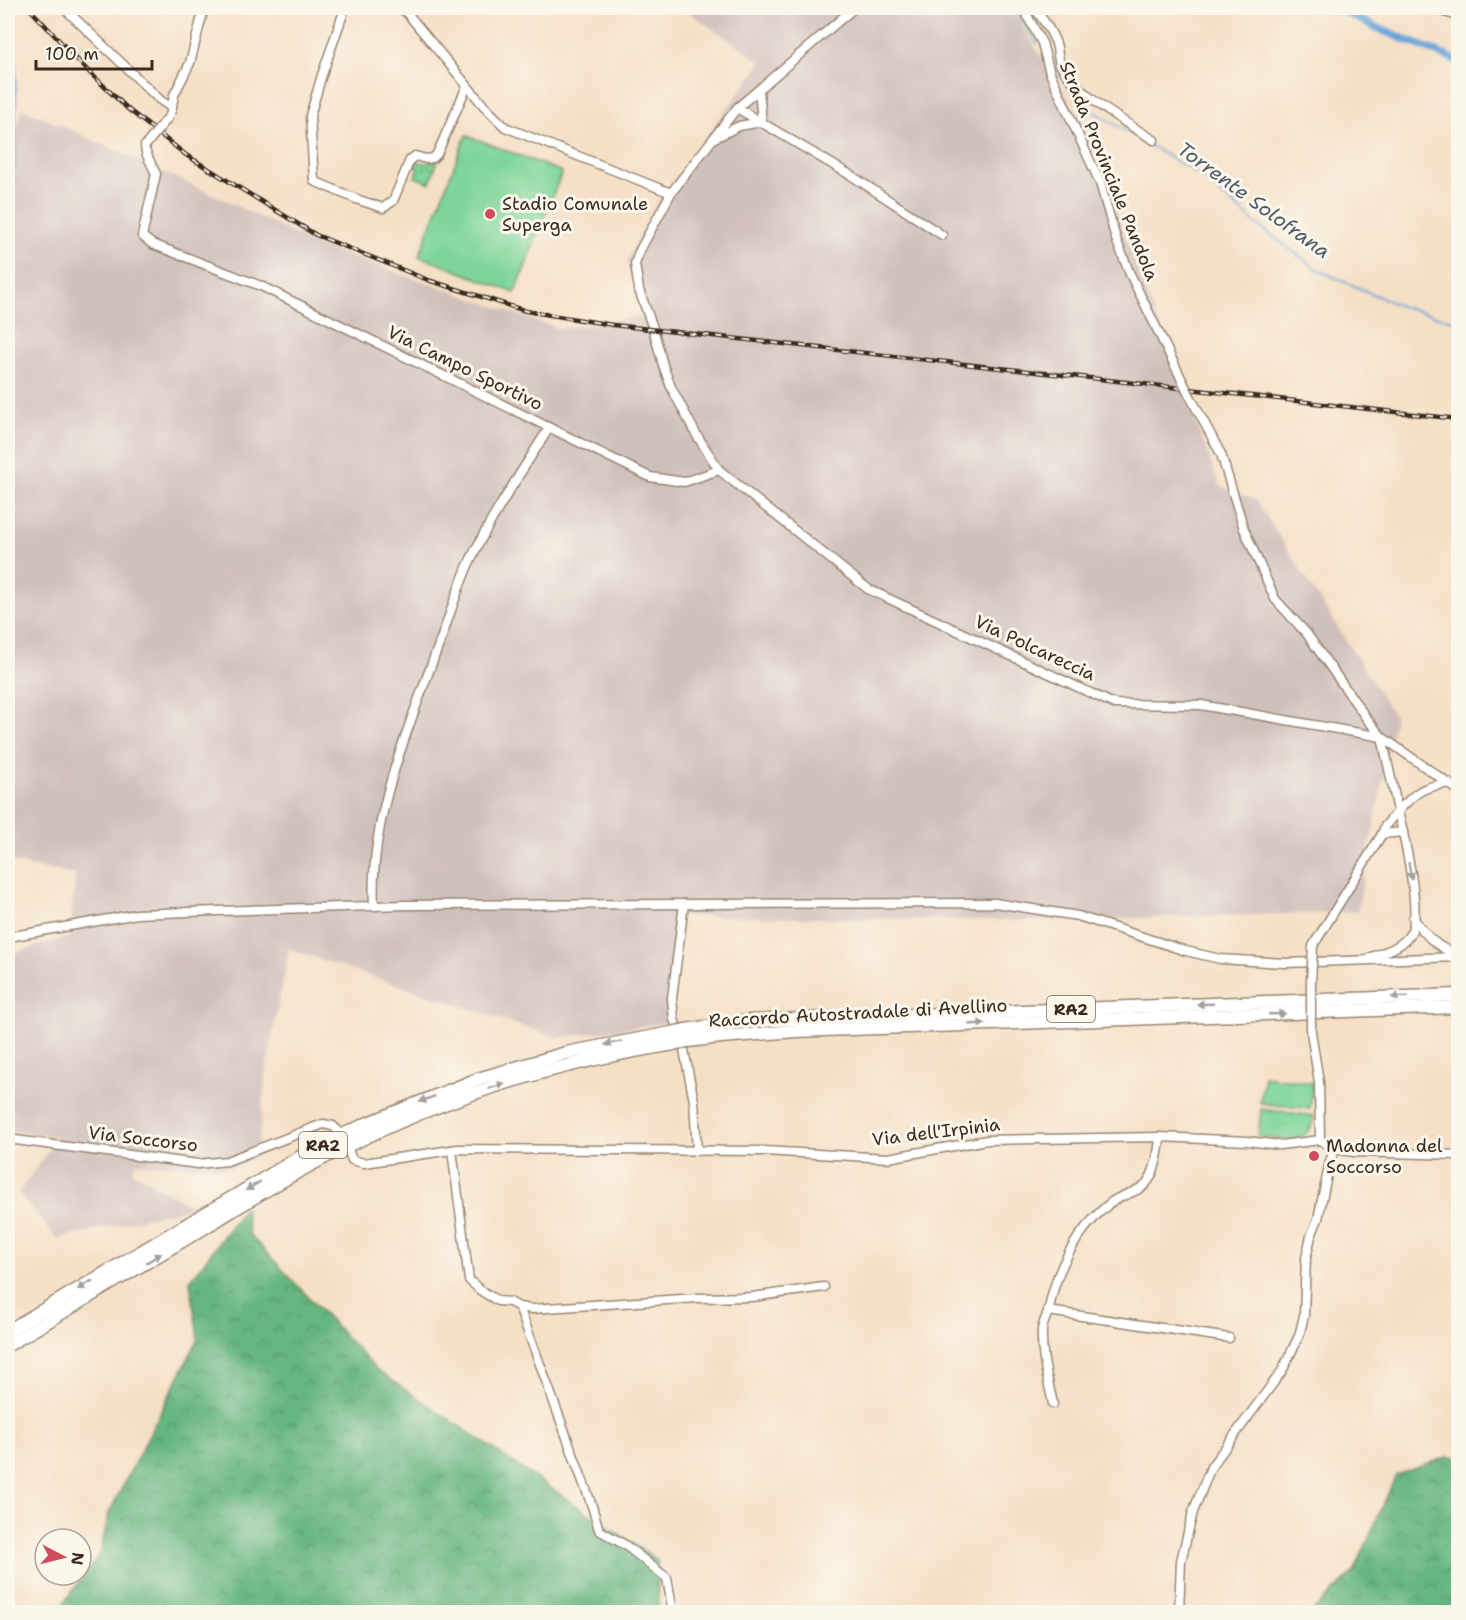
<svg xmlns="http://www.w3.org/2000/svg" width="1466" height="1620" viewBox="0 0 1466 1620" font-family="'Shantell Sans',sans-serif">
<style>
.industrial{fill:#d0c0bc}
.grass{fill:#7ed599;stroke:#5c805c;stroke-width:1.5}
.forest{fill:url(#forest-crowns);stroke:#507050;stroke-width:1.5}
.park{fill:url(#park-crowns);stroke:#5c805c;stroke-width:1.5}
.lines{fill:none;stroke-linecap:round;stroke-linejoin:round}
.stream{stroke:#68a4d9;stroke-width:2}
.canal{stroke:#68a4d9;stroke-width:8}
.minor-casing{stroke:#988572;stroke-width:11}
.highway-casing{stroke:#988572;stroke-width:15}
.minor{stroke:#fff;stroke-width:8}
.highway{stroke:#fff;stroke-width:12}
.rail-casing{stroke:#3b2a1e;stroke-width:4.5}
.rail{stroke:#fbf7ec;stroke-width:2;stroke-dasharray:7;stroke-linecap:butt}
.minor-bridge-casing{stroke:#988572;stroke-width:11;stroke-linecap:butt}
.highway-bridge-casing{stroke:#988572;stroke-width:15;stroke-linecap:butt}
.minor-bridge{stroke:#fff;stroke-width:8}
.highway-bridge{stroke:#fff;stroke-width:12}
.oneway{fill:#a79f9a}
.poi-dot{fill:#d1495b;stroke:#fbf7ec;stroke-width:2}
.labels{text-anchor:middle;stroke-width:6;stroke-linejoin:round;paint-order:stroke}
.shield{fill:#fbf7ec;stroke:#75685c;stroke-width:1.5}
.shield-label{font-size:16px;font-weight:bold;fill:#3b2a1e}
.street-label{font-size:18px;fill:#3b2a1e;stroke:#fbf7ec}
.poi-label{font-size:18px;fill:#3b2a1e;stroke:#fbf7ec;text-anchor:start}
.water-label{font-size:20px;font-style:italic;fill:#4d5b69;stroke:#fbf7ec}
</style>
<defs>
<pattern id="forest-crowns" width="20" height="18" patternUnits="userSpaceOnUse" patternTransform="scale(1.5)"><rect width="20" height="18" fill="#66b681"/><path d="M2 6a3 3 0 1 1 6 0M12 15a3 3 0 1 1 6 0" fill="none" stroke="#559469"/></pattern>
<pattern id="park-crowns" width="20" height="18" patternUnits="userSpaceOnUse" patternTransform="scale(1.5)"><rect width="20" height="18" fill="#7ed599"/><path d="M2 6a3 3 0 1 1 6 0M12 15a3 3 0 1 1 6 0" fill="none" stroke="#6eb783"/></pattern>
</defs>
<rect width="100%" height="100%" fill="#fbf7ec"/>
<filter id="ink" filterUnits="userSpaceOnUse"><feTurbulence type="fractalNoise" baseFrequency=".0167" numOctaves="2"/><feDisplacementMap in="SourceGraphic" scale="12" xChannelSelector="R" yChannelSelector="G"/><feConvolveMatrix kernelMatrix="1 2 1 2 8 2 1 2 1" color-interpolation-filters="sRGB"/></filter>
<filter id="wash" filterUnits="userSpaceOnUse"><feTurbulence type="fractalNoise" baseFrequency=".008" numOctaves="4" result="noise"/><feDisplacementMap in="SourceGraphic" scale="24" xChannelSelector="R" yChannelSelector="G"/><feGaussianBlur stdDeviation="1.35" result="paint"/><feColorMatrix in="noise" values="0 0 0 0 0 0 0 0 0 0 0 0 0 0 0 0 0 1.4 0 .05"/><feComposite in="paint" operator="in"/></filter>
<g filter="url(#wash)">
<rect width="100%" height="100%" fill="#f5e0c6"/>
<polygon class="industrial" points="682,8 1010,8 1080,117 1220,486 1256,500 1395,717 1357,912 1033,921 680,916 666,992 669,1022 557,1038 289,949 267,1065 257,1156 230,1168 136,1163 132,1171 193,1207 57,1239 18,1193 58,1137 8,1131 8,955 70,936 75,875 8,861 8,172 22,108 210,193 317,245 560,329 643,316 627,260 656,204 762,62"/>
<g class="grass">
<polygon points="466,135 562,172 515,293 419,256"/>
<polygon points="1264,1076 1313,1083 1310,1109 1260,1103"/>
</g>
<g class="forest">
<polygon points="245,1207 249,1234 378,1371 657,1560 659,1612 57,1612 100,1554 109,1513 198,1339 190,1281"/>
<polygon points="1447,1457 1458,1457 1458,1612 1312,1612 1354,1572 1396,1475"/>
</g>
<g class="park">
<path d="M 438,160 L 430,183 L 415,177 L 418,168 L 411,165 L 412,163 C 422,160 427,166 438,160 Z"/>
<path d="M 1261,1109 L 1314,1116 C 1311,1146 1280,1141 1258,1136 Z"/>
</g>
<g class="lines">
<g class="stream">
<polyline points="1013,8 1037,43"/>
<polyline points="1054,66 1079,103 1201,176 1255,223 1318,270 1400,306 1458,322"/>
</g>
<g class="canal">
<polyline points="1328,8 1345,12 1377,28 1458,61"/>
<path d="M 8,202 C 16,137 12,73 12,8"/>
</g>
</g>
</g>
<g filter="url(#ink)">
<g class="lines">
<defs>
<g id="minor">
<polyline points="64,8 160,100 172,108"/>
<polyline points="345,8 321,78 310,116 314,181 356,199 383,208 393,201 410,160 415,156 426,159 433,158 437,154 467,86"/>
<polyline points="400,8 407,13 484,106 505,127 671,193"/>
<polyline points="1023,8 1042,43 1050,73 1100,183 1116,239 1130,274 1181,378"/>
<path d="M 1034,8 C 1043,19 1053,33 1057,47 C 1058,54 1058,60 1061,65 C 1078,96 1125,122 1154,140"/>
<polyline points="1446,8 1444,12 1458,16"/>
<polyline points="759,90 762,122"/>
<polyline points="737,108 852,176 942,235"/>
<polyline points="171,111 174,95 190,63 204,8"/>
<polyline points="717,137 739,126 761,122"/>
<polyline points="145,146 146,153 156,174 142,236 152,244 261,286 650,477 684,482 719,470 696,434 671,387 663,365 653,328 639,290 635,264 639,252 671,193 737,108 854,8"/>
<polyline points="1191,398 1221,454 1244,529 1275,599 1307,634 1367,719 1382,737 1398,811 1385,826 1382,834 1403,832"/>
<polyline points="719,470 868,589 1114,704 1201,705 1382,737 1458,790"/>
<polyline points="684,904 672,998 674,1019 684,1050 694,1101 697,1151"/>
<path d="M 374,906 C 369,819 406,735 435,655 C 447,625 456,591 470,561 C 492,515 522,471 549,428"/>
<path d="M 1413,918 C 1426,935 1437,949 1458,954"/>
<polyline points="8,937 137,914 188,912 405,905 995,903 1078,916 1186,951 1220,959 1285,963 1458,957"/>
<polyline points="1316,941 1382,834"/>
<path d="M 1371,957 C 1385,952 1406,946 1412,930 C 1421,907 1404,837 1398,811 C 1417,791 1422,787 1449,783"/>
<polyline points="1311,1032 1319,1082 1320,1140"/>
<polyline points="8,1139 198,1164 227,1161 323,1124 333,1126 338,1131"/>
<polyline points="452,1150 469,1280 480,1290 498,1301 510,1302 519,1307 532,1309 697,1298 752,1297 824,1287"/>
<polyline points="349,1152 352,1160 364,1163 458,1149 764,1151 888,1158 987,1140 1160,1137 1247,1141 1280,1145 1320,1140 1335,1149 1354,1152 1458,1155"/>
<polyline points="519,1307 592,1506 599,1530 625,1545 667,1578 673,1612"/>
<polyline points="1048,1311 1229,1338"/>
<path d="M 1053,1404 C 1048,1380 1041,1356 1042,1331 C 1042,1323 1047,1317 1049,1309 C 1056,1269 1077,1230 1109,1204 C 1118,1196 1132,1194 1142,1187 C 1155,1179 1159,1151 1160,1137"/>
<polyline points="1179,1612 1181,1561 1193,1512 1211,1467 1282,1371 1299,1336 1304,1316 1306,1258 1311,1236 1318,1219 1330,1161 1335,1149"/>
</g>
<g id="highway">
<polyline points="685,1030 750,1021 1458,995"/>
<polyline points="688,1041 721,1037 796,1031 1458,1007"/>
<polyline points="8,1331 312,1150 366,1124 478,1079 566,1053 671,1033"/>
<path d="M 8,1345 C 72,1307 137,1268 202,1229 C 248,1201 294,1172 343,1148 C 447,1096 560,1062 674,1044"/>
</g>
</defs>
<use href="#minor" class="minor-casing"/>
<use href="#highway" class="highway-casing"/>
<use href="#minor" class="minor"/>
<use href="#highway" class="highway"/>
<defs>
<polyline id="rail" points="29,8 85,68 129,110 186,155 316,235 428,280 526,311 613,325 1458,419"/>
</defs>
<use href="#rail" class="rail-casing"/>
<use href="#rail" class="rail"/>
<defs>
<g id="minor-bridge">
<polyline points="145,146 170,115"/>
<polyline points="1181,378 1191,398"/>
<polyline points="1311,1032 1311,982 1313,946 1316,941"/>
</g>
<g id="highway-bridge">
<polyline points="671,1033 685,1030"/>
<polyline points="674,1044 688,1041"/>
</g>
</defs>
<use href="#minor-bridge" class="minor-bridge-casing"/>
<use href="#highway-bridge" class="highway-bridge-casing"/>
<use href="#minor-bridge" class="minor-bridge"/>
<use href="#highway-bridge" class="highway-bridge"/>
</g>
<defs><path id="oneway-solid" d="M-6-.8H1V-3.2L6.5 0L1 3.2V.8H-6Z" transform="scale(1.5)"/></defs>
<g class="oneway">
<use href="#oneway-solid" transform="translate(1410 871) rotate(80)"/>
<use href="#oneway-solid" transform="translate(1400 997) rotate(178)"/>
<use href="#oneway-solid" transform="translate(1205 1004) rotate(178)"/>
<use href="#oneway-solid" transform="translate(1277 1014) rotate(-2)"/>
<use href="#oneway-solid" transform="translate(977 1024) rotate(-2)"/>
<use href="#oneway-solid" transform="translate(613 1043) rotate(168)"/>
<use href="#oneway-solid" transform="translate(497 1086) rotate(-18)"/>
<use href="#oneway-solid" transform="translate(427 1099) rotate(159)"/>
<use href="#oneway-solid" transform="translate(253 1186) rotate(149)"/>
<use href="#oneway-solid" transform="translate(154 1258) rotate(-31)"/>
<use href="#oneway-solid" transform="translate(85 1285) rotate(149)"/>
</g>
</g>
<g class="poi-dot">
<circle cx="490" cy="214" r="6"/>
<circle cx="1314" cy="1156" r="6"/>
</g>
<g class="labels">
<g class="shield">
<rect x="1047" y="996" width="48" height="26" rx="4.5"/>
<rect x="299" y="1132" width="48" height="26" rx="4.5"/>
</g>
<g class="shield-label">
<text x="1071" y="1015">RA2</text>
<text x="323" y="1151">RA2</text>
</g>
<g class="street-label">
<text transform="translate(1109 171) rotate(68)" y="6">Strada Provinciale Pandola</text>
<text transform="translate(465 368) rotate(26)" y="6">Via Campo Sportivo</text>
<text transform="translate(1035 648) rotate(25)" y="6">Via Polcareccia</text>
<text transform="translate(858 1013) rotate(-3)" y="6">Raccordo Autostradale di Avellino</text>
<text transform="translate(936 1132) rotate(-7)" y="6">Via dell'Irpinia</text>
<text transform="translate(143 1139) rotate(7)" y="6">Via Soccorso</text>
</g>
<g class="poi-label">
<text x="502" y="210">Stadio Comunale<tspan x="502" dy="21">Superga</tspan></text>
<text x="1326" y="1152">Madonna del<tspan x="1326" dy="21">Soccorso</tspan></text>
</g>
<g class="water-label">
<text transform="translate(1254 200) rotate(36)" y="7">Torrente Solofrana</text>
</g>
</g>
<rect width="1466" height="1620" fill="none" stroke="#fbf7ec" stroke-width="30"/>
<g transform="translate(63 1557) rotate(97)"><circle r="28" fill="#fbf7ec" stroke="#aea59a" stroke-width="1.5"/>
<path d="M0-4.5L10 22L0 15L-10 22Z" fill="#d1495b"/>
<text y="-9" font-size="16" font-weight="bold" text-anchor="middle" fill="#3b2a1e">N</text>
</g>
<path d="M36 60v9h116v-9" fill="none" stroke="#3b2a1e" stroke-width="3"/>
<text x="45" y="60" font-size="18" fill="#3b2a1e" stroke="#fbf7ec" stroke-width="4.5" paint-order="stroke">100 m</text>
</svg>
